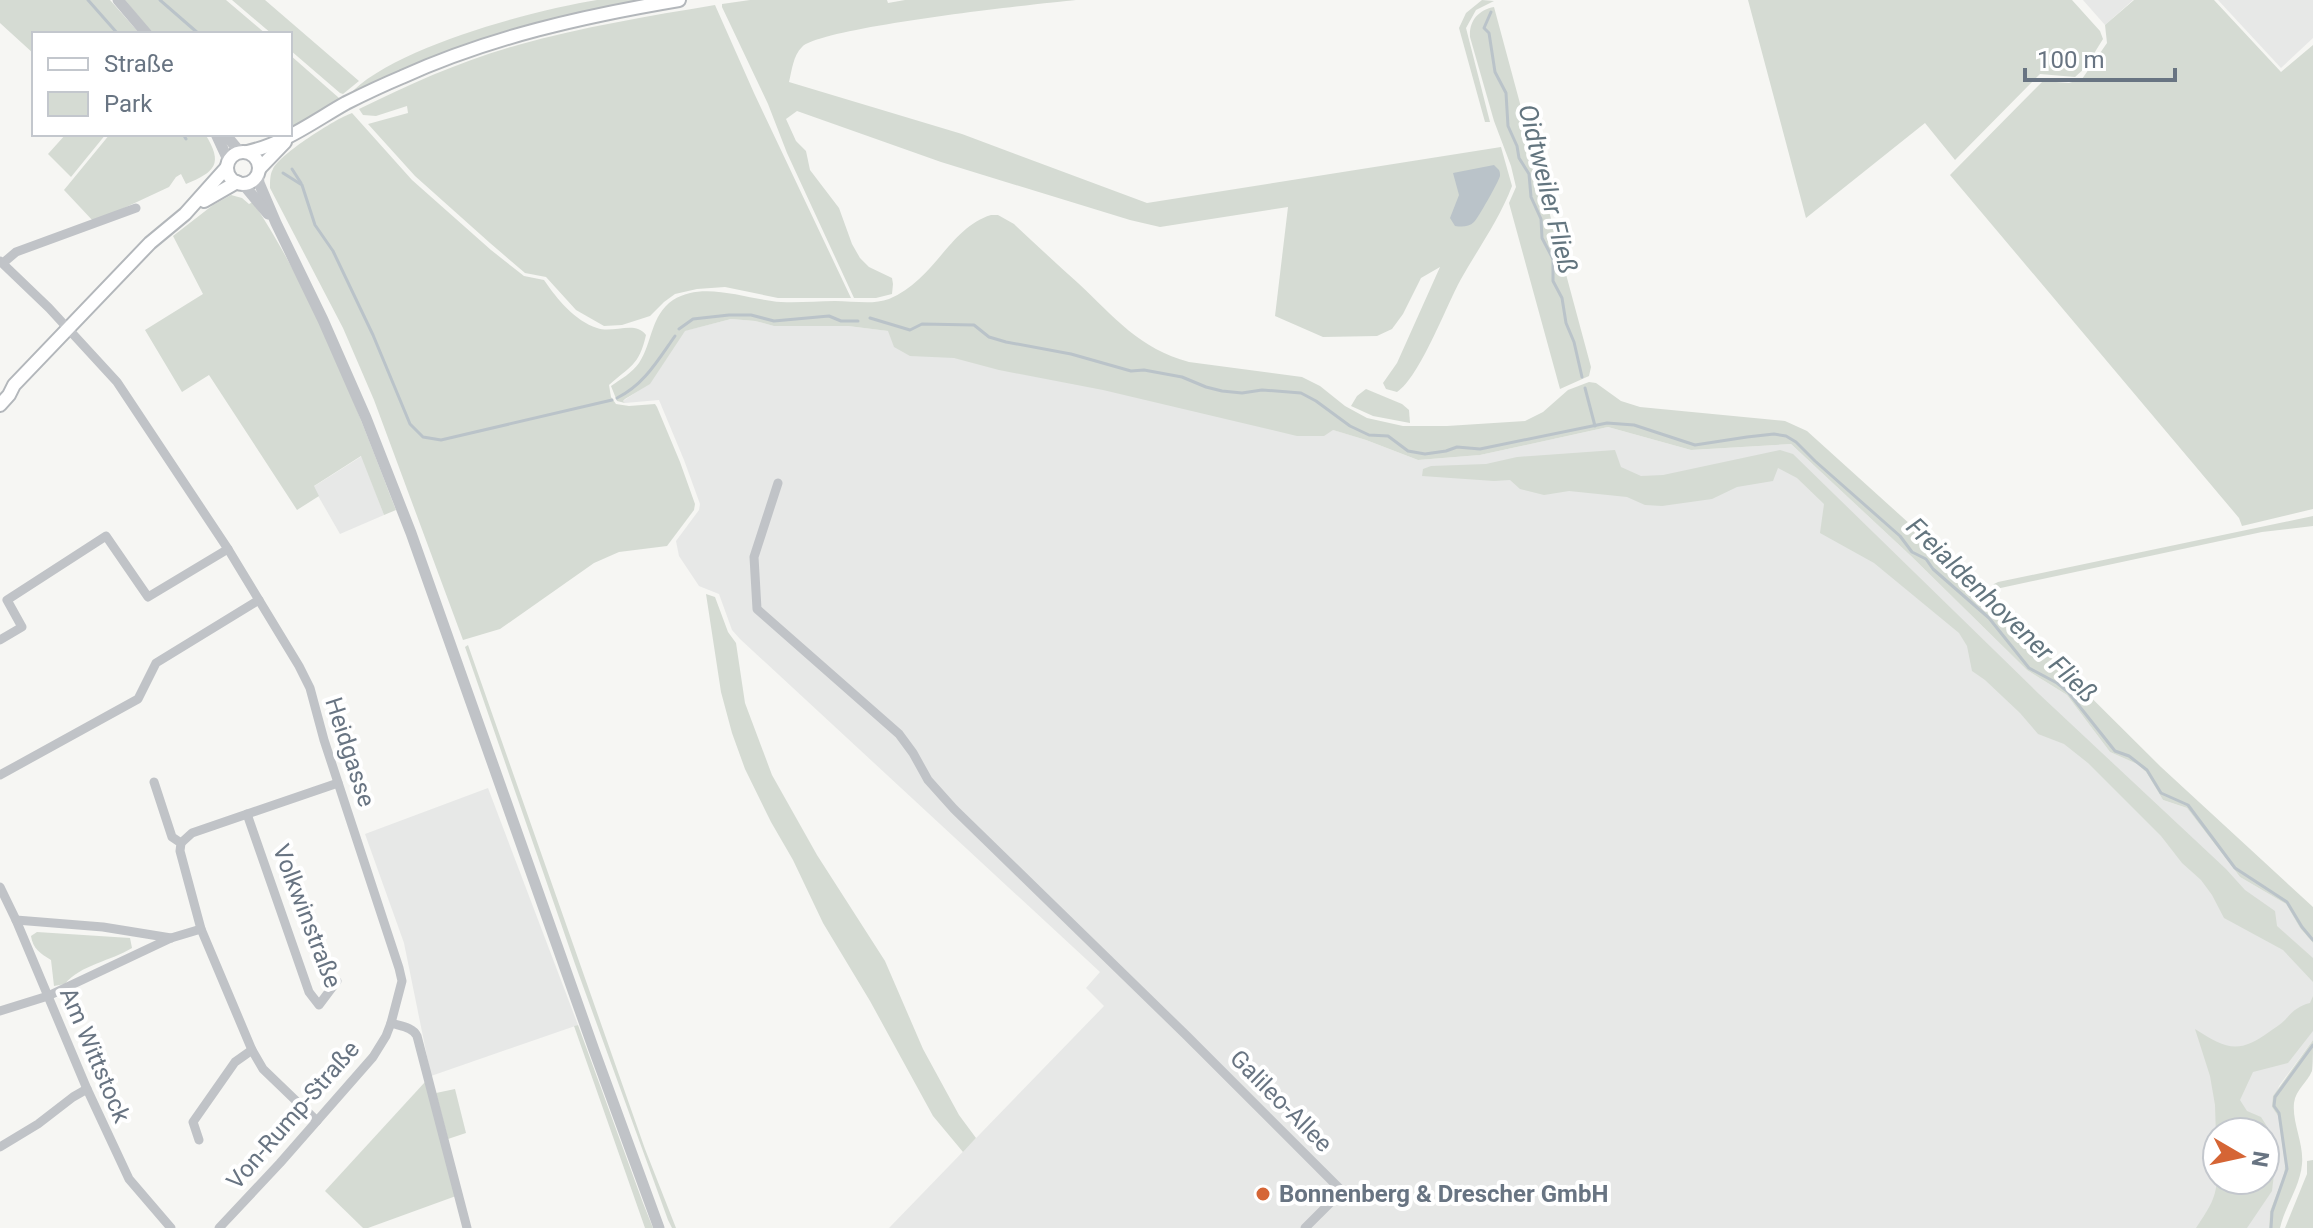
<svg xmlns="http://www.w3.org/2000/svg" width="2313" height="1228" viewBox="0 0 2313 1228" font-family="Roboto,sans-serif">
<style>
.built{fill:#e7e8e7;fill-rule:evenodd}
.green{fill:#d5dbd3}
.water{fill:#bac3c9}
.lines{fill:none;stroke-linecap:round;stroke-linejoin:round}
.stream{stroke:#bac3c9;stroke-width:3}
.secondary-casing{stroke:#b3b7bb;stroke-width:16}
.minor{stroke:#c0c3c7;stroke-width:9}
.tertiary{stroke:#c0c3c7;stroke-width:11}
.secondary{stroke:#fff;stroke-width:12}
.poi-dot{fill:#d56535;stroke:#fff;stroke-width:3}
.labels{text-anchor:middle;stroke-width:8;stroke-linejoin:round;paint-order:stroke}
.street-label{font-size:24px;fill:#687482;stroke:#fff}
.poi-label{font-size:24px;font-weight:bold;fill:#687482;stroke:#fff;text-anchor:start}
.water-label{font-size:26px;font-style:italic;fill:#63757f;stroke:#fff}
</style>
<rect width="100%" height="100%" fill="#f6f6f3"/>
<g class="built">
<polygon points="2083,0 2133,0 2105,25"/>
<polygon points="2218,0 2313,0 2313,38 2281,68"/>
<path d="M 731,319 L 755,321 L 775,326 L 848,326 L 905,333 L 1216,394 L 1366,440 L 1418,460 L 1480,455 L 1608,427 L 1691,450 L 1791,444 L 1911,556 L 2027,670 L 2067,695 L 2110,752 L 2137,764 L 2146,772 L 2163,800 L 2187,808 L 2240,877 L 2286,904 L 2300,928 L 2313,943 L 2313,1040 L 2279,1086 L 2272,1107 L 2278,1116 L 2285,1165 L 2284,1174 L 2270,1211 L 2269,1228 L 889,1228 L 1104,1006 L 1086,988 L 1100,972 L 740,639 L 732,630 L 719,594 L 699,586 L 679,556 L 676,541 L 699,510 L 700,504 L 684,460 L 659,400 L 625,403 L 623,401 L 650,383 L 684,331 ZM 2217,1132 L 2265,1132 L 2265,1180 L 2217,1180 Z"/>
<polygon points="362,456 384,515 340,534 313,487"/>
<polygon points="488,788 578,1025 431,1076 404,943 365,834"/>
</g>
<g class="green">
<polygon points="0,0 110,0 140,34 34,34 34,54 0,23"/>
<polygon points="125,0 226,0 266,34 153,34"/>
<polygon points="232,0 265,0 359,81 343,94 340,93 290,50 290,34 272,34"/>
<path d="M 597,0 L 646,0 C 542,19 443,48 348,96 C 390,48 534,10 597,0 Z"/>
<path d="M 750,0 L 887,0 L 888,3 L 905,0 L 1076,0 C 1036,4 822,27 802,47 C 793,56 792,70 789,82 L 962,134 L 1147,203 L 1501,147 L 1512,186 C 1500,218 1478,249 1461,279 C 1446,306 1420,377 1397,392 L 1386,389 L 1383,383 L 1397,363 L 1440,267 L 1421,278 L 1403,314 L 1392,329 L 1377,336 L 1323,337 L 1275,316 L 1288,207 L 1160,227 L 1130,220 L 941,162 L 797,111 L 786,119 L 796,141 L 806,151 L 810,170 L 839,208 L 852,244 L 860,258 L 869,267 L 892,278 L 893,284 L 892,294 L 876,298 L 854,298 L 787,153 L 768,104 L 722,7 L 722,4 Z"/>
<polygon points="1482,0 1494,1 1476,10 1466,28 1490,122 1485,122 1459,28 1466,13"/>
<polygon points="1748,0 2072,0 2100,31 2103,39 2085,68 2075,77 2040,74 1955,160 1925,123 1806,218"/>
<polygon points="2134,0 2214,0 2281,72 2313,45 2313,509 2242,526 2239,518 1950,175 2043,81 2069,83 2082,79 2107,43 2105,25"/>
<path d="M 715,5 L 754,93 L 851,298 L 778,298 L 725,287 L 697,289 L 675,294 L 664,302 L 650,316 L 622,325 L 604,326 L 576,310 L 546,277 L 525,273 L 490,243 L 415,176 L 368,124 L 408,113 L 407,106 L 376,116 L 363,115 L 359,109 C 410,84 463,60 518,45 C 582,27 649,16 715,5 Z"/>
<path d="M 1494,7 L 1591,367 L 1589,376 L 1560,389 L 1509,203 L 1516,187 L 1511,166 L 1494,121 L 1470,37 C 1469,20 1479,10 1494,7 Z"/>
<polygon points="290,55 339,98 337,103 290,129"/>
<path d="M 352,113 L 412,180 L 491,250 L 524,276 L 544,280 C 557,299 575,321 597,328 C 613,334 635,320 646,335 C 639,366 630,366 609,385 L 611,397 L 616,404 L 629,406 L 655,404 L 657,407 L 680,462 L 695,504 L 694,510 L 667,546 L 619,552 L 594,563 L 500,629 L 463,640 L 374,400 L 343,328 L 270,188 C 270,181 270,174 273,169 C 280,154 335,119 352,113 Z"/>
<polygon points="66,134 106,134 71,177 48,154"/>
<path d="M 110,134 L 205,134 C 224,164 215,172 186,184 L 181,174 L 176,177 L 169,187 L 94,222 L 64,190 Z"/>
<path d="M 231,195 L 242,198 L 249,204 L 253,202 C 316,298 355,404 396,510 L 384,515 L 361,456 L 314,486 L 319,496 L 297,510 L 209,375 L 182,392 L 145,330 L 203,294 L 173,236 L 213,205 Z"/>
<path d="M 991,215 L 998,215 L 1014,224 C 1035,244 1057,264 1078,283 C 1114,317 1140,349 1189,362 L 1302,377 L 1320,386 L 1345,406 L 1367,418 L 1403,426 L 1447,426 L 1525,421 L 1543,412 L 1568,390 L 1589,382 L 1596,383 L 1621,401 L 1640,407 L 1785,421 L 1807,431 L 1984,591 L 2161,767 L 2313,907 L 2313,943 L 2300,928 L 2286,904 L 2240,877 L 2187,808 L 2163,800 L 2146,772 L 2137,764 L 2110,752 L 2067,695 L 2027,670 L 1911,556 L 1791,444 L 1691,450 L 1608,427 L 1480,455 L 1418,460 L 1366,440 L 1333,430 L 1324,436 L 1297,436 L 1103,390 L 999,370 L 954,358 L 910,356 L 894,347 L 888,331 L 848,326 L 774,326 L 755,321 L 731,319 L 685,331 L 650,384 L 625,399 L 623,401 L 625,403 L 617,401 L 611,386 C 621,379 632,373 639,363 C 653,342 650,316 673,300 C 704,280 748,300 781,302 C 799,303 817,301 835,301 C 853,301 873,305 889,299 C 935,280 949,228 991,215 Z"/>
<polygon points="1366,389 1402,404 1409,410 1410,423 1373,416 1351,406 1357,396"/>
<polygon points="1615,450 1621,467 1641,476 1663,475 1780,450 1793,454 2039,694 2226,869 2245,890 2275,911 2277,926 2313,958 2313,982 2283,950 2224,918 2212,895 2201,880 2182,863 2161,836 2088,763 2064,744 2038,734 2020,713 1985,680 1972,671 1967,646 1959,633 1874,563 1820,533 1824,504 1797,478 1778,468 1773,481 1737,487 1712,499 1662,506 1645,505 1627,497 1569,491 1544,495 1520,489 1510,480 1494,481 1422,476 1423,469 1431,466 1486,464 1517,457"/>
<polygon points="2313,516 2313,526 2262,532 1996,589 1995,596 1991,590 1994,584 1998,582"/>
<polygon points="706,594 715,597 728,632 736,643 745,703 772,775 817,855 885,961 923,1049 959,1115 976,1138 963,1152 933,1116 870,1001 823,923 793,860 771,822 745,769 732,733 721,692"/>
<polygon points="468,645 645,1149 676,1228 672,1228 668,1220 575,964 465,647"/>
<path d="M 37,932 L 130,938 L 132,948 C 111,961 80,965 65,984 L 54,986 L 51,960 C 40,953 33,949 31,936 Z"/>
<path d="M 2313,996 L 2313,1031 L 2288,1063 L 2253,1072 L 2240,1100 L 2247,1111 L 2261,1117 L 2268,1128 L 2267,1141 L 2274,1174 L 2272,1191 L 2247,1228 L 2196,1228 C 2207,1211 2216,1200 2217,1179 L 2265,1180 L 2265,1132 L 2217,1132 L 2217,1169 L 2215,1105 L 2210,1076 L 2195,1029 C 2225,1048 2238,1055 2269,1032 C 2274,1028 2280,1025 2285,1020 C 2293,1011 2298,1006 2310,1003 Z"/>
<polygon points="578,1025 643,1203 653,1228 645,1228 574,1026"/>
<path d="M 2313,1040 C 2313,1049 2313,1064 2312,1071 C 2307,1083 2296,1089 2294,1103 C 2292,1123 2304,1143 2302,1164 C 2300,1187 2285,1206 2280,1228 L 2269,1228 L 2270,1211 L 2284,1174 L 2285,1165 L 2278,1116 L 2272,1107 L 2273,1096 Z"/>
<polygon points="425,1082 456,1196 368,1228 363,1228 325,1191"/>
<polygon points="455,1089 466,1133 448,1139 436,1093"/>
<polygon points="2313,1160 2313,1228 2285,1228 2307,1174 2307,1161"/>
</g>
<path class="water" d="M 1494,165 L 1499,170 C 1500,172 1500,174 1500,176 C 1499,181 1477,220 1474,222 C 1469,227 1462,227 1455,226 L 1450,218 L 1459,195 L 1453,173 Z"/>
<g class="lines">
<g class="stream">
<polyline points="88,0 118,34"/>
<polyline points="160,0 199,34"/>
<polyline points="1491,12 1484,28 1489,33 1495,72 1506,93 1508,126 1517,146 1519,158 1529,174 1531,197 1541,219 1542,238 1553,259 1553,281 1562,298 1566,323 1574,342 1582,377"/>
<polyline points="183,134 186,139"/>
<polyline points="292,169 301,183"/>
<polyline points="283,173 302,185 315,225 333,251 373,335 410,424 423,437 441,440 612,400"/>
<polyline points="870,318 910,330 922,324 974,325 989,337 1006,342 1071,354 1131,371 1144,370 1182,377 1206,387 1222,391 1242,393 1262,390 1301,393 1316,401 1350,426 1369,435 1388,436 1408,451 1425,454 1446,451 1457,447 1480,449 1607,423 1634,425 1695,445 1747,437 1774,434 1786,436 1796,442 1815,461 1900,536 1912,552 1926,559 1933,569 1989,618 2029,668 2057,683 2068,692 2115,751 2129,756 2147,770 2161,793 2188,805 2235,868 2287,902 2302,927 2313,940"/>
<polyline points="679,329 693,319 729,315 751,315 774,321 829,316 841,321 858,321"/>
<polyline points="1585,388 1595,426"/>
<path d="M 617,398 C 644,385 658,360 675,336"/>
<polyline points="2271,1228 2272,1212 2287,1169 2279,1113 2274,1106 2275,1097 2313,1045"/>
</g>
<defs>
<g id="secondary">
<path d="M 247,152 C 284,144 314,121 346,103 C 364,94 383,85 402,77 C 490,37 584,16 679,0"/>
<circle cx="243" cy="168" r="16"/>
<polyline points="259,169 285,142"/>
<polyline points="204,201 237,182"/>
<polyline points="0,405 9,395 14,385 150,243 185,214 227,167"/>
</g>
</defs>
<use href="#secondary" class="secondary-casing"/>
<g class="minor">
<polyline points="0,261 49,308 117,382 228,549 299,666 310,688 324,740 399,968 402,981 391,1023 386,1036 373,1057 280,1163 219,1228"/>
<polyline points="3,263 16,252 136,208"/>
<polyline points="778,483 754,557 757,609 899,734 913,753 928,780 954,809 1187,1036 1342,1191 1305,1228"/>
<polyline points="0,640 22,627 7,600 106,536 148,597 228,549"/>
<polyline points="0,775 138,699 156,663 259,600"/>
<polyline points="154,782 172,837 181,843 180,851 201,929 252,1050 263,1069 317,1121"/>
<polyline points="247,814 309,992 319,1005 337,981"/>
<polyline points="181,843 192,833 338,783"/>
<polyline points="0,887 16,920 87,1089 129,1179 171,1228"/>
<polyline points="16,920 103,927 171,938"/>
<polyline points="0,1011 48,996 171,938 201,929"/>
<path d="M 391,1023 C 400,1026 413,1027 417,1036 L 467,1228"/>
<polyline points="199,1140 193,1122 235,1062 252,1050"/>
<polyline points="0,1147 38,1124 73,1097 87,1089"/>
</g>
<g class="tertiary">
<polyline points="118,0 147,34"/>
<polyline points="216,134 229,162"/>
<polyline points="225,134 240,152"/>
<polyline points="258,174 259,183 276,223 323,320 366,418 411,533 594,1050 659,1228"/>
<polyline points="243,184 268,214"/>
</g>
<use href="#secondary" class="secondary"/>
</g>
<circle class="poi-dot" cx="1263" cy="1194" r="8"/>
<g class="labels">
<g class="street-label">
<text transform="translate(350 752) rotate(72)" y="8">Heidgasse</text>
<text transform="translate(307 916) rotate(69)" y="8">Volkwinstraße</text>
<text transform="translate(95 1055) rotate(67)" y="8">Am Wittstock</text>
<text transform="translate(1281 1101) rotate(45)" y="8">Galileo-Allee</text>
<text transform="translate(293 1115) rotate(-49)" y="8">Von-Rump-Straße</text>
</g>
<g class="poi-label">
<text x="1279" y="1202">Bonnenberg &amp; Drescher GmbH</text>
</g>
<g class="water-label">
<text transform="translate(1548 189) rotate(76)" y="9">Oidtweiler Fließ</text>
<text transform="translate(2002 610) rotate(44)" y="9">Freialdenhovener Fließ</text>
</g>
</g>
<rect x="32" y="32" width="260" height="104" fill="#ffffff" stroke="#c3c7cd" stroke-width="2"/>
<rect x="48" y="58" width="40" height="12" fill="#ffffff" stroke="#c3c7cd" stroke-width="2"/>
<text x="104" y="72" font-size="24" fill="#687482">Straße</text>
<rect x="48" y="92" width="40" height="24" fill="#d5dbd3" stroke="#c3c7cd" stroke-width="2"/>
<text x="104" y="112" font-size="24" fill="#687482">Park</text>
<g transform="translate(2241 1156) rotate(99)"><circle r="38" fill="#ffffff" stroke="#c3c7cd" stroke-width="2"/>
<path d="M0-6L14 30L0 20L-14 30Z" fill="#d56535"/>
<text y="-12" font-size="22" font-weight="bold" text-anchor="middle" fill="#687482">N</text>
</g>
<path d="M2025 68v12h150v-12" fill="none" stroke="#687482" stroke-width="4"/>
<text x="2037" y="68" font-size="24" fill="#687482" stroke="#ffffff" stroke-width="6" paint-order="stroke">100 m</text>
</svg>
